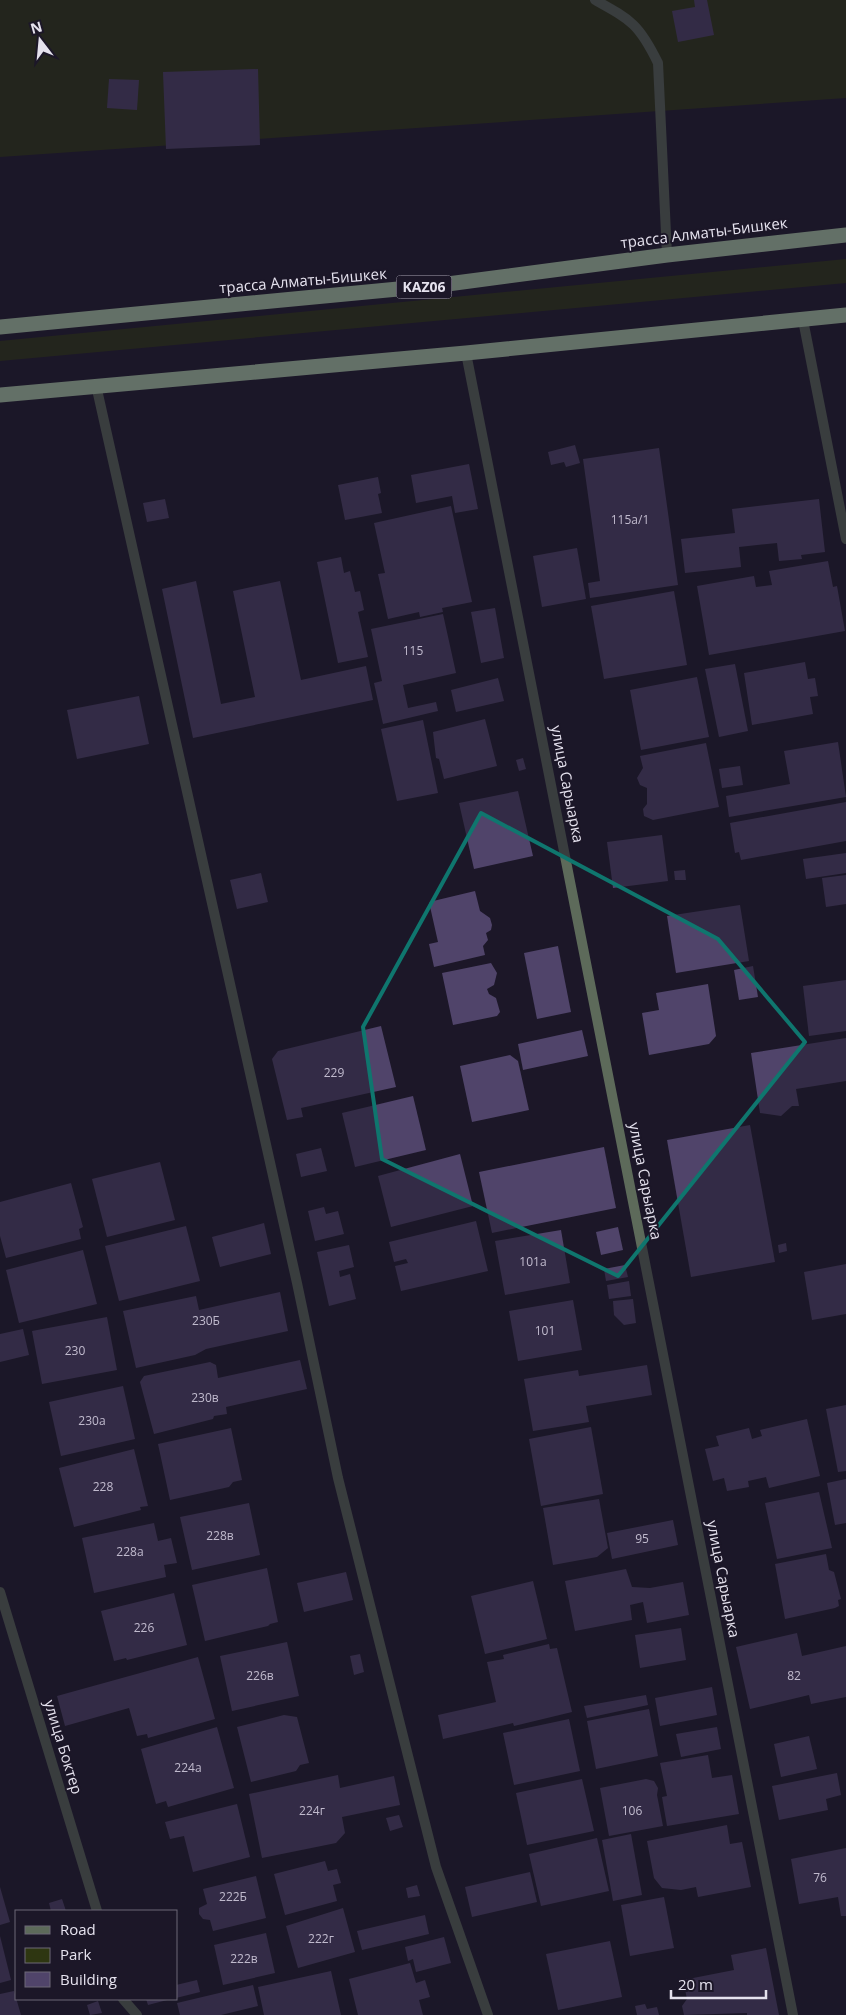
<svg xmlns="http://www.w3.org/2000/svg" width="846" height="2015" viewBox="0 0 846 2015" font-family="'Open Sans',sans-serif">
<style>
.green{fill:#2e3611}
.building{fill:#50446a}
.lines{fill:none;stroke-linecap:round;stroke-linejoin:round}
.lane{stroke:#5d6a5a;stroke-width:10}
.street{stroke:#5d6a5a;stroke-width:10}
.highway{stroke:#bbdbb4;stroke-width:15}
.marked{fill:none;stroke:#0f766e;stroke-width:4;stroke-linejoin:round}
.labels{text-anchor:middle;stroke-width:4;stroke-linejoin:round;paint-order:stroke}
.number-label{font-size:12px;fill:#c0bacd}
.shield{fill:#1c1728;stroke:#a9a5b3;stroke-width:1}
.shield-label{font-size:14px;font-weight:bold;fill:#e5e2ee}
.street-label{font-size:15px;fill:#e5e2ee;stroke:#1c1728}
</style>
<rect width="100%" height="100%" fill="#1c1728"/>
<g class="green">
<polygon points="0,0 846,0 846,98 0,157"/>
<polygon points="846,259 846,283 0,361 0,341"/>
</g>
<g class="building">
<polygon points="694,0 707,0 714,35 678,42 672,11 695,7"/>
<polygon points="258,69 260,145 166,149 163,72"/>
<polygon points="109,79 139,80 137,110 107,108"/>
<polygon points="575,445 580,463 566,467 564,462 551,465 548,452"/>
<polygon points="659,448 678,585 590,598 588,583 600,581 583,459"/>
<polygon points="469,464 478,509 455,513 452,496 416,503 411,475"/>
<polygon points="378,477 381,493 378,494 382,513 345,520 338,485"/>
<polygon points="165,499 169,518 147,522 143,503"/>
<polygon points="819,499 825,552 801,555 802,559 779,561 777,543 739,547 741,567 685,573 681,539 735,533 732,509"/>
<polygon points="451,506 472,602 442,608 443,612 420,617 419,612 388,619 378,574 385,573 374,523"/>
<polygon points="577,548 586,599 542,607 533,556"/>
<polygon points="341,557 344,573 350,571 355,592 360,591 364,610 358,612 368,657 338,663 317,562"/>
<polygon points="828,561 833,587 837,586 845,631 709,655 697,586 754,576 756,587 772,585 769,571"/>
<polygon points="196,581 221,704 255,697 233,591 280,581 301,680 366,666 373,700 193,738 162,589"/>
<polygon points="674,591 687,665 604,679 591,606"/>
<polygon points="495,608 504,658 481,663 471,612"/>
<polygon points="443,614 456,673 403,685 408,708 436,702 438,711 383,724 374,683 382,681 371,629"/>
<polygon points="805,662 808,679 815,678 818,696 810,697 813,714 752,725 744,673"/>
<polygon points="735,664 748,731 719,737 705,669"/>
<polygon points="697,677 709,737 641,750 630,690"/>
<polygon points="498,678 504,701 456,712 451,690"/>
<polygon points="139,696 149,744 77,759 67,710"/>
<polygon points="485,719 497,766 444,779 439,759 436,758 433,732"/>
<polygon points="423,720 438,793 397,801 381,729"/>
<polygon points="838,742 846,797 729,817 726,796 790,784 784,751"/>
<polygon points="706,743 719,807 653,820 644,816 643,809 647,804 647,788 640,785 637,778 643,768 640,756"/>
<polygon points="523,758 526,769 519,771 516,760"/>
<polygon points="740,766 743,785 722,788 719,769"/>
<polygon points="518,791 533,856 474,869 459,803"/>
<polygon points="846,802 846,841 741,860 739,852 735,853 730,823"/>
<polygon points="662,835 668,881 613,888 607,842"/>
<polygon points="846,853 846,873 806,879 803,859"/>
<polygon points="685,870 686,880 675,880 674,871"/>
<polygon points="261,873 268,902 237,909 230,880"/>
<polygon points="846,875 846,904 826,907 822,878"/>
<polygon points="475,891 480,911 490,918 492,925 491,930 486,933 488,940 483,946 485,955 434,967 429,944 438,942 429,902"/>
<polygon points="740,905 749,961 676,973 667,916"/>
<polygon points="558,946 571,1012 537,1019 524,953"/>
<polygon points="491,963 497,973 494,985 487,989 489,994 496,998 500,1012 497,1016 453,1025 442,973"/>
<polygon points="753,966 758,997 739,1000 734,970"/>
<polygon points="846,980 846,1031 809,1036 803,986"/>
<polygon points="708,984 716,1036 709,1044 649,1055 642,1013 659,1010 656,993"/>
<polygon points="381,1026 396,1087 301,1108 303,1117 287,1120 272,1059 278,1051"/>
<polygon points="582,1030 588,1056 523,1070 518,1044"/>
<polygon points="846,1038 846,1081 796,1089 799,1106 792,1106 781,1116 760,1113 751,1053"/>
<polygon points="510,1055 518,1061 529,1110 472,1122 460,1066"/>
<polygon points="413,1096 426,1150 355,1167 342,1113"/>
<polygon points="750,1125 775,1262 691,1277 667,1140"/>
<polygon points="604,1147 616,1208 492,1233 479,1172"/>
<polygon points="321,1148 327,1171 301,1177 296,1154"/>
<polygon points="460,1154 473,1206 391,1227 378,1176"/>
<polygon points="160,1162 175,1220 107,1237 92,1179"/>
<polygon points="71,1183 83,1227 79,1229 81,1239 6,1258 0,1236 0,1202"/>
<polygon points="324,1207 326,1214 338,1211 344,1234 315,1241 308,1211"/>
<polygon points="476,1221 488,1271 401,1291 395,1266 408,1263 406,1259 394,1262 389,1242"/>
<polygon points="264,1223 271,1254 220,1267 212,1237"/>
<polygon points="186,1226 200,1281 119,1301 105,1246"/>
<polygon points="618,1227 623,1250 601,1255 596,1232"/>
<polygon points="561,1230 570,1283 505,1295 495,1241"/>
<polygon points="786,1243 787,1251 779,1253 778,1245"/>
<polygon points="349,1245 354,1267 339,1271 340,1277 350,1274 356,1299 329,1306 317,1252"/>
<polygon points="83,1250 97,1304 19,1323 6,1270"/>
<polygon points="846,1264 846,1314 812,1320 804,1272"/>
<polygon points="625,1265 628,1277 606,1281 604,1269"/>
<polygon points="629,1281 631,1296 609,1299 607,1285"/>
<polygon points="280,1292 288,1331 206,1349 195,1355 136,1368 123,1311 196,1296 199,1310"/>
<polygon points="633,1299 636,1323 624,1325 614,1315 613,1301"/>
<polygon points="573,1300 582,1350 518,1361 509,1311"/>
<polygon points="107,1317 117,1370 42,1384 32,1331"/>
<polygon points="23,1329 29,1355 0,1362 0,1334"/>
<polygon points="300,1360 307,1389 226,1407 227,1414 214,1416 213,1419 154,1434 140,1382 144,1376 210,1362 216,1365 218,1378"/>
<polygon points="647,1365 652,1395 586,1406 589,1422 533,1431 524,1379 578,1370 579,1376"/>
<polygon points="123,1386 135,1439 61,1456 49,1402"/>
<polygon points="846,1405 846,1471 838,1472 826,1409"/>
<polygon points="807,1419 820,1476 769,1488 766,1477 748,1481 749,1487 727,1491 724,1478 713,1481 705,1449 719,1446 716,1436 749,1428 752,1439 762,1436 760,1430"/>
<polygon points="591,1427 603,1494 541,1506 529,1439"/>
<polygon points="231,1428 242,1480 233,1482 229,1487 170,1500 158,1444"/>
<polygon points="134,1449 148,1506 140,1507 141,1510 74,1527 59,1468"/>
<polygon points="846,1479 846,1523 835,1525 827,1483"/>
<polygon points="819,1492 832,1548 777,1559 765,1503"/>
<polygon points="599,1499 608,1548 597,1557 553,1565 543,1508"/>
<polygon points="249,1503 260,1555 192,1570 180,1517"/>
<polygon points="673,1520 678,1545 612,1559 607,1533"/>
<polygon points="154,1523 158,1541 171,1538 177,1563 164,1565 166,1577 94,1593 82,1538"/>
<polygon points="826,1554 829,1570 834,1572 841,1599 838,1600 839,1606 835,1608 785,1619 775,1564"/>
<polygon points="267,1568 278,1622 270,1624 268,1626 205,1641 192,1585"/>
<polygon points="626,1569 632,1587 650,1588 683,1582 689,1615 647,1623 643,1602 630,1605 632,1620 575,1631 565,1581"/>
<polygon points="346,1572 353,1600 304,1612 297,1583"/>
<polygon points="533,1581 547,1639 485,1654 471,1596"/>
<polygon points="174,1593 187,1645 127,1660 126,1658 114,1661 101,1611"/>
<polygon points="681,1628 686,1660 640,1668 635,1635"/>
<polygon points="797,1633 802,1656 846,1646 846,1697 811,1704 809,1695 750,1709 736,1647"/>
<polygon points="287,1642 299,1696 232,1711 220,1656"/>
<polygon points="549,1644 550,1649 557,1648 572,1712 514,1726 513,1723 443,1739 438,1715 496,1702 487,1662 504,1659 503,1655"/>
<polygon points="360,1654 364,1672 354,1675 350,1656"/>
<polygon points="198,1657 215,1719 148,1738 147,1734 137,1736 129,1708 65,1726 57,1696"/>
<polygon points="712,1687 717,1715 660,1726 655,1698"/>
<polygon points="646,1695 648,1705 587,1718 584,1706"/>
<polygon points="649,1709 658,1756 596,1769 587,1721"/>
<polygon points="284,1715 297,1717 309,1763 300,1765 296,1771 251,1782 237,1727"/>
<polygon points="569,1719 580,1771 514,1785 503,1733"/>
<polygon points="217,1727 234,1788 168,1807 166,1801 156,1804 141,1749"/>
<polygon points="717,1727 721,1749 681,1757 676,1734"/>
<polygon points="809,1736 817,1769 781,1777 774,1744"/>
<polygon points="708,1755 712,1778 732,1775 739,1814 667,1826 662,1797 667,1796 660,1763"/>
<polygon points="837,1773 841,1795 826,1799 828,1810 779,1820 772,1786"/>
<polygon points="338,1775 340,1788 394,1776 400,1805 342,1817 345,1833 336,1843 262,1858 249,1794"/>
<polygon points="582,1779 594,1831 527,1845 516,1793"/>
<polygon points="646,1779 654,1781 658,1788 657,1795 663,1826 609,1836 600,1788"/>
<polygon points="237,1804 250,1857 193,1872 184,1836 170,1839 165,1822"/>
<polygon points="399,1815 403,1827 390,1831 386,1818"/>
<polygon points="727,1825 730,1844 742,1842 751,1887 698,1897 696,1887 681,1890 662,1888 654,1878 647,1841"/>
<polygon points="631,1834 642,1895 613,1901 602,1840"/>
<polygon points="597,1838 609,1891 541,1906 529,1854"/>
<polygon points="846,1848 846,1916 841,1916 838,1897 799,1904 791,1859"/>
<polygon points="325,1861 328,1871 337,1869 341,1883 333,1885 337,1901 285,1915 274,1874"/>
<polygon points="530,1872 537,1902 472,1917 465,1887"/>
<polygon points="256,1876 266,1918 213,1931 210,1920 203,1919 199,1914 199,1908 207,1904 203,1889"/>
<polygon points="417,1885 420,1896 408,1898 406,1888"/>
<polygon points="0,1887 10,1922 0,1925"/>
<polygon points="664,1897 674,1948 630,1956 621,1905"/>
<polygon points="62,1899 66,1911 51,1911 49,1903"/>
<polygon points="343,1908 355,1952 298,1968 286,1926"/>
<polygon points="425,1915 429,1934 362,1950 357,1931"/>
<polygon points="266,1933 275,1973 223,1985 214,1945"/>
<polygon points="0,1936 11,1980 0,1983"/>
<polygon points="444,1937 451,1963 416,1972 413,1959 408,1961 405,1947"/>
<polygon points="610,1941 622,1997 558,2010 546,1954"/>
<polygon points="766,1948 779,2015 747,2015 747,2013 684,2015 682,2006 687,1999 683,1980 734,1970 731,1955"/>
<polygon points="410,1963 416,1983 425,1980 430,1997 419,2000 423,2015 358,2015 349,1979"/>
<polygon points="331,1971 341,2015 264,2015 258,1987"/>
<polygon points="197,1980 200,1992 176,1998 176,1985"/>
<polygon points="253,1985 258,2006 221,2015 180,2015 177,2003"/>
<polygon points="14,1991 21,2015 0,2015 0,1994"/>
<polygon points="146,1999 171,1999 148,2005"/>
<polygon points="98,2001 102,2013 90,2015 87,2005"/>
<polygon points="645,2004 647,2009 657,2007 659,2015 637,2015 635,2006"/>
</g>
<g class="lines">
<path class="lane" d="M 595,0 C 631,20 639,24 658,63 L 667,255"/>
<g class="street">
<polyline points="803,320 846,539"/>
<polyline points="466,353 793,2015"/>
<polyline points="96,385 297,1283 338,1478 436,1867 488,2015"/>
<polyline points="0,1592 97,1911"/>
<polyline points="123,1999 137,2015"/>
</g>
<g class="highway">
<polyline points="0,327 440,285 667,255 846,235"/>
<polyline points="0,395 466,353 846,315"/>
</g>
</g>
<path d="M0 0H846V2015H0ZM 481,813 L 718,939 L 805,1042 L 618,1276 L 382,1159 L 363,1027 Z" fill="#1c1728" fill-opacity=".55" fill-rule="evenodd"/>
<path class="marked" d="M 481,813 L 718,939 L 805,1042 L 618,1276 L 382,1159 L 363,1027 Z"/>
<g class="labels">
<g class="number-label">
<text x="630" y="524">115а/1</text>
<text x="413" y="655">115</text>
<text x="334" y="1077">229</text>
<text x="533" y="1266">101а</text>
<text x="206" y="1325">230Б</text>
<text x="545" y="1335">101</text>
<text x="75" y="1355">230</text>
<text x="205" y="1402">230в</text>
<text x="92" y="1425">230а</text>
<text x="103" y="1491">228</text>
<text x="220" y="1540">228в</text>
<text x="642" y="1543">95</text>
<text x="130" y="1556">228а</text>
<text x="144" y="1632">226</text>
<text x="260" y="1680">226в</text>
<text x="794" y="1680">82</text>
<text x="188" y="1772">224а</text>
<text x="312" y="1815">224г</text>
<text x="632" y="1815">106</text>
<text x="820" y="1882">76</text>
<text x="233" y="1901">222Б</text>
<text x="321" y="1943">222г</text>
<text x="244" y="1963">222в</text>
</g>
<rect class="shield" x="396.5" y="275.5" width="55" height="23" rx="4"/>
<g class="shield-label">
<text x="424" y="292">KАZ06</text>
</g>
<g class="street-label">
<text transform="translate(704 233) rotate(-7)" y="5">трасса Алматы-Бишкек</text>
<text transform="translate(303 281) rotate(-5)" y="5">трасса Алматы-Бишкек</text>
<text transform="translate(567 784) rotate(79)" y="5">улица Сарыарка</text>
<text transform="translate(645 1181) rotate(79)" y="5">улица Сарыарка</text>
<text transform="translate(723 1579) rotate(79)" y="5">улица Сарыарка</text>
<text transform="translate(63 1747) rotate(73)" y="5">улица Боктер</text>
</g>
</g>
<rect x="15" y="1910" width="162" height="90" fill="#1c1728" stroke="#6c6877"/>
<rect x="25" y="1926" width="25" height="8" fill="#5d6a5a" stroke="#6c6877"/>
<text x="60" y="1935" font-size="15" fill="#e5e2ee">Road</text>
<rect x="25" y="1948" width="25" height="15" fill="#2e3611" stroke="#6c6877"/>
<text x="60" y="1960" font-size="15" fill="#e5e2ee">Park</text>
<rect x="25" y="1972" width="25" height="15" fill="#50446a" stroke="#6c6877"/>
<text x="60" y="1985" font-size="15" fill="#e5e2ee">Building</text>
<g transform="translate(40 40) rotate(344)" stroke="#1c1728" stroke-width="4" paint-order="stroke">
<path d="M0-4L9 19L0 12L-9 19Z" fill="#e5e2ee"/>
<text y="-8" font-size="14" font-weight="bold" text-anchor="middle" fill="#e5e2ee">N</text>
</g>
<path d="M671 1990v8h95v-8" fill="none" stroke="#e5e2ee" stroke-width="2.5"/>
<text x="678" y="1990" font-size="15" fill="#e5e2ee" stroke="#1c1728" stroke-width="4" paint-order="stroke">20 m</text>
</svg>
